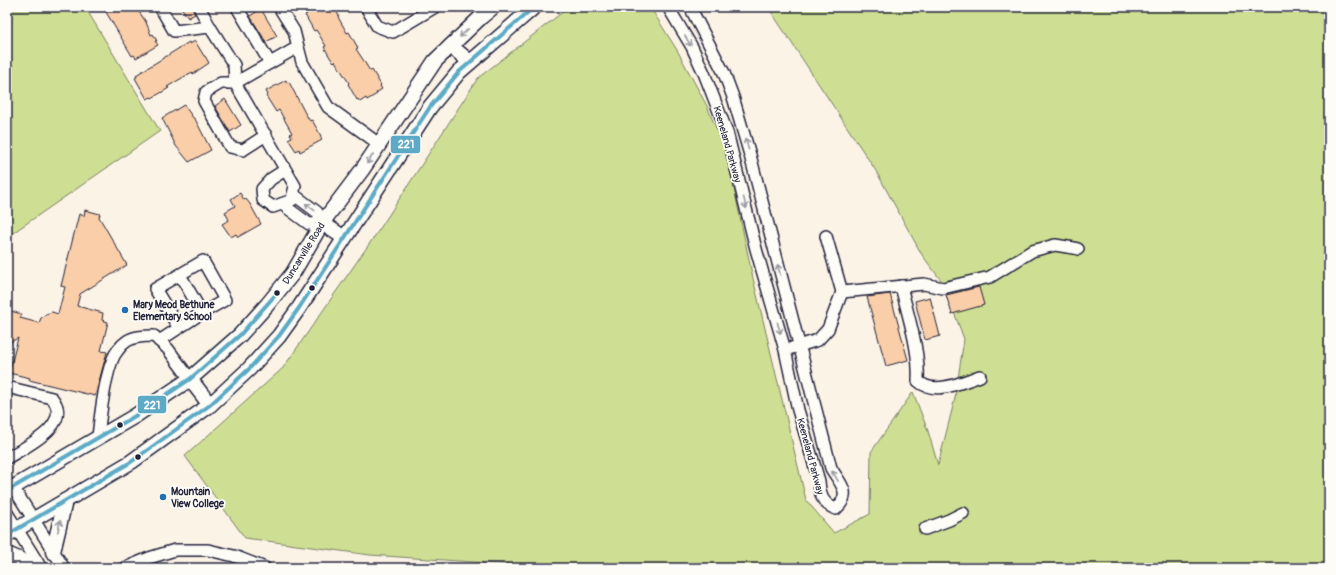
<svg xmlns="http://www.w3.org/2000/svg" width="1336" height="575" viewBox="0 0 1336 575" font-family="Pangolin,sans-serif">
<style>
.green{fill:#cede92;stroke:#788066}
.building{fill:#f9cea8;stroke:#22223b}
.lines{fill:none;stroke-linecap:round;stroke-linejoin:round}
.minor-casing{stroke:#22223b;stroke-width:14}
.major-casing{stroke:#22223b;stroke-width:17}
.minor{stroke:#fdfcf7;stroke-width:11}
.major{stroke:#fdfcf7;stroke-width:14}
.bus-1-casing{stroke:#fdfcf7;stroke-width:7}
.bus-1{stroke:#5caac5;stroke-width:4}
.oneway{stroke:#9a9aa2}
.bus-dot{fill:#22223b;stroke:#fdfcf7;stroke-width:1.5}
.poi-dot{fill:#1f6fb2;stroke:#fdfcf7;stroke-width:1.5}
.labels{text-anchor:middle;stroke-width:3.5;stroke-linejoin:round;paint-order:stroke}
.street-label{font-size:10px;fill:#22223b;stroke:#fdfcf7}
.poi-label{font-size:10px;font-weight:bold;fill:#22223b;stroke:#fdfcf7;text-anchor:start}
.line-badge{stroke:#fdfcf7;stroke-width:1.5}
.badge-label{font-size:11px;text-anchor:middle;font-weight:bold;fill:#fff}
</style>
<rect width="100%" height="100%" fill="#fcf3e7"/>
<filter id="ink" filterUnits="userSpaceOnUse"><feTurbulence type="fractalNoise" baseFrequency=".025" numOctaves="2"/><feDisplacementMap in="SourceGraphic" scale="8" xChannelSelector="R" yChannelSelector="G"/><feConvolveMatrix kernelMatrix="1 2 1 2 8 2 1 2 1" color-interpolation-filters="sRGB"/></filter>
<g filter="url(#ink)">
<g class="green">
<polygon points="7,7 85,7 160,131 7,237"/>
<polygon points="569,7 650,7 677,50 707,106 727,155 752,274 806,500 834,533 870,514 871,452 913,392 928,431 938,465 955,398 964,339 943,283 922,255 876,171 768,7 1329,7 1329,568 520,568 517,565 370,555 245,538 185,456 283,368 381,227 478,78"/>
</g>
<g class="building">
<polygon points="103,7 136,7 146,22 151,35 153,34 157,41 155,41 158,45 136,58 134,55 132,56"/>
<polygon points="181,7 192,7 195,14 188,18"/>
<polygon points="303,7 334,7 339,16 338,17 347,33 349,32 358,48 356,49 362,58 370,71 372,70 381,85 380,86 382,89 376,93 377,94 367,100 366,98 360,102 358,99 357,100 348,84 349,83 335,61 334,62 331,59 324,47 326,46 318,33 316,30 314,31 305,15 307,14"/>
<polygon points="261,9 277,36 266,42 250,16"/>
<polygon points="195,41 204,56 205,56 209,63 193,74 192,72 167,87 169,88 152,98 151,97 147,99 135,78 137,77 136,75 189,42 190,44"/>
<polygon points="286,80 287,83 289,82 305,113 310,121 312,120 321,136 320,136 322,140 300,152 299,149 296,151 288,139 292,137 290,134 292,133 279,110 276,112 266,96 268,95 266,91"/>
<polygon points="225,99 241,125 230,132 215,106"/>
<polygon points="184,105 194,119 195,119 211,150 189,162 176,146 162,118"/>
<polygon points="240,193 244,200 246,199 250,204 261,224 238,237 236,234 231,237 222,224 229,220 225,212 235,206 231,199"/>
<polygon points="85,210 100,214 99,217 127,265 80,294 77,306 103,313 102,320 108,322 101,351 107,352 95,396 29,380 30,378 9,373 18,338 7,344 7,310 22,314 20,318 39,323 41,318 46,314 52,312 58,314 65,287 61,286 79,214 84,216"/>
<polygon points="979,287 984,305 952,314 946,295"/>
<polygon points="890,294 908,360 886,366 867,297"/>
<polygon points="930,297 940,336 925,340 915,301"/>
</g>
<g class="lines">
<defs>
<g id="minor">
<polyline points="160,7 174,31 210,27 234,65 235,83 295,186 292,200 273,207 263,200 262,189 271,179 285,170"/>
<polyline points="199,7 210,27"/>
<polyline points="242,7 238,9 270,63"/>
<polyline points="366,7 377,26 393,32 435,7"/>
<path d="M 668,7 L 692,47 L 704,73 L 727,132 L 756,249 L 785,350 L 798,410 L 819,481 C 820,495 822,504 836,509 C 853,493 840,484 831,468 L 750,155 L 733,97 L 724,73 L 690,7"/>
<polyline points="298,47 302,62 328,107 379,144"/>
<polyline points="266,135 243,150 230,147 204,101 206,92 221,83 235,83 298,47 294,31 279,7"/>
<polyline points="282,204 309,224 322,223 317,212 293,194"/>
<polyline points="180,275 202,313"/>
<path d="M 901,286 C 908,316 920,351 918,381 C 934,396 962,382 980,376"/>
<polyline points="842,292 924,284 943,288 990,277 1032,251 1055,245 1074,248 1078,249"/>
<polyline points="159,341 202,313 225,300 203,261 155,289 179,328"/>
<polyline points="792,348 818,340 828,329 842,292 826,236"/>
<path d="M 7,387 L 52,398 C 74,425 25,447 7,458"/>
<path d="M 98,437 C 100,418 106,363 118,350 C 120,347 124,343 127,341 C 134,336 146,336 154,336 L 168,349 L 190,379"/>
<polyline points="13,487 64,568"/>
<polyline points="7,513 41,568"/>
<polyline points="925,529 949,520 963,513"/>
<polyline points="125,568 149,558 175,550 208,550 234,556 265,568"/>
</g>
<g id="major">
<polyline points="451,46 470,62"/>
<polyline points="322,223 343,237"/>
<polyline points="190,379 210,405"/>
<polyline points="7,491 135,416 190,379 240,335 267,305 293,273 322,223 362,170 435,61 481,17 493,7"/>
<polyline points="7,535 131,462 210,405 249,369 279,336 299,308 430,107 459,72 534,7"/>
<polyline points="53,552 65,501"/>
<polyline points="7,554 28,563 34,568"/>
</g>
</defs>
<use href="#minor" class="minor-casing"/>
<use href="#major" class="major-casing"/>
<use href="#minor" class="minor"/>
<use href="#major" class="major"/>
<defs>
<g id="bus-1">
<polyline points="7,491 135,416 190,379 240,335 277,293"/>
<polyline points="7,535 131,462 210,405 249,369 279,336 299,308 430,107 459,72 534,7"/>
</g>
</defs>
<use href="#bus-1" class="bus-1-casing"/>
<use href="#bus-1" class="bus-1"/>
</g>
<defs><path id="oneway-shaft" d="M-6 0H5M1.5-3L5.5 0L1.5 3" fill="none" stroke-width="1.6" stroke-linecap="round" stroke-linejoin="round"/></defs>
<g class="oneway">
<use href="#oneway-shaft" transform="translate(464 33) rotate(136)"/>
<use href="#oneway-shaft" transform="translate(688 41) rotate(60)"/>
<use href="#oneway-shaft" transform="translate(747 144) rotate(-106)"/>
<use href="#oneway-shaft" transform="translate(370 159) rotate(123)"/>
<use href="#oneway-shaft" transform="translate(745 203) rotate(76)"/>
<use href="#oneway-shaft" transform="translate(310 207) rotate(-143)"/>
<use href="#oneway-shaft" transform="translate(779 270) rotate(-105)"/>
<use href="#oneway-shaft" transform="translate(779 328) rotate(74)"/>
<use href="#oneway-shaft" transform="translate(835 476) rotate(-122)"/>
<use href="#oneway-shaft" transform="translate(59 526) rotate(-78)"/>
</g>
</g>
<g class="bus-dot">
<circle cx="312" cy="288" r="3.5"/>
<circle cx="277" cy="293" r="3.5"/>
<circle cx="120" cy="425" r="3.5"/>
<circle cx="138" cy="457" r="3.5"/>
</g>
<g class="poi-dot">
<circle cx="125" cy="310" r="4"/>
<circle cx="163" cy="497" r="4"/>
</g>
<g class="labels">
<g class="street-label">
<text transform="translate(728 144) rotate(74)" y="4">Keeneland Parkway</text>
<text transform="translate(303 253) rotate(-58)" y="4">Duncanville Road</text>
<text transform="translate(811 456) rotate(75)" y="4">Keeneland Parkway</text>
</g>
<g class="poi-label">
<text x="133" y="308">Mary Meod Bethune<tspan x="133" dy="12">Elementary School</tspan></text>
<text x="171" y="495">Mountain<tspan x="171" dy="12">View College</tspan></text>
</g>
</g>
<g class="line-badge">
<rect x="390" y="135" width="31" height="19" rx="4" fill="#5caac5"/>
<rect x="137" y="395" width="30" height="19" rx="4" fill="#5caac5"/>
</g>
<g class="badge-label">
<text x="406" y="148">221</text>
<text x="152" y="409">221</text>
</g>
<rect width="1336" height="575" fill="none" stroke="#fdfcf7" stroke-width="24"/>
<rect x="12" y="12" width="1312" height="551" fill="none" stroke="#22223b" stroke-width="1.5" filter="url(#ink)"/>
</svg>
